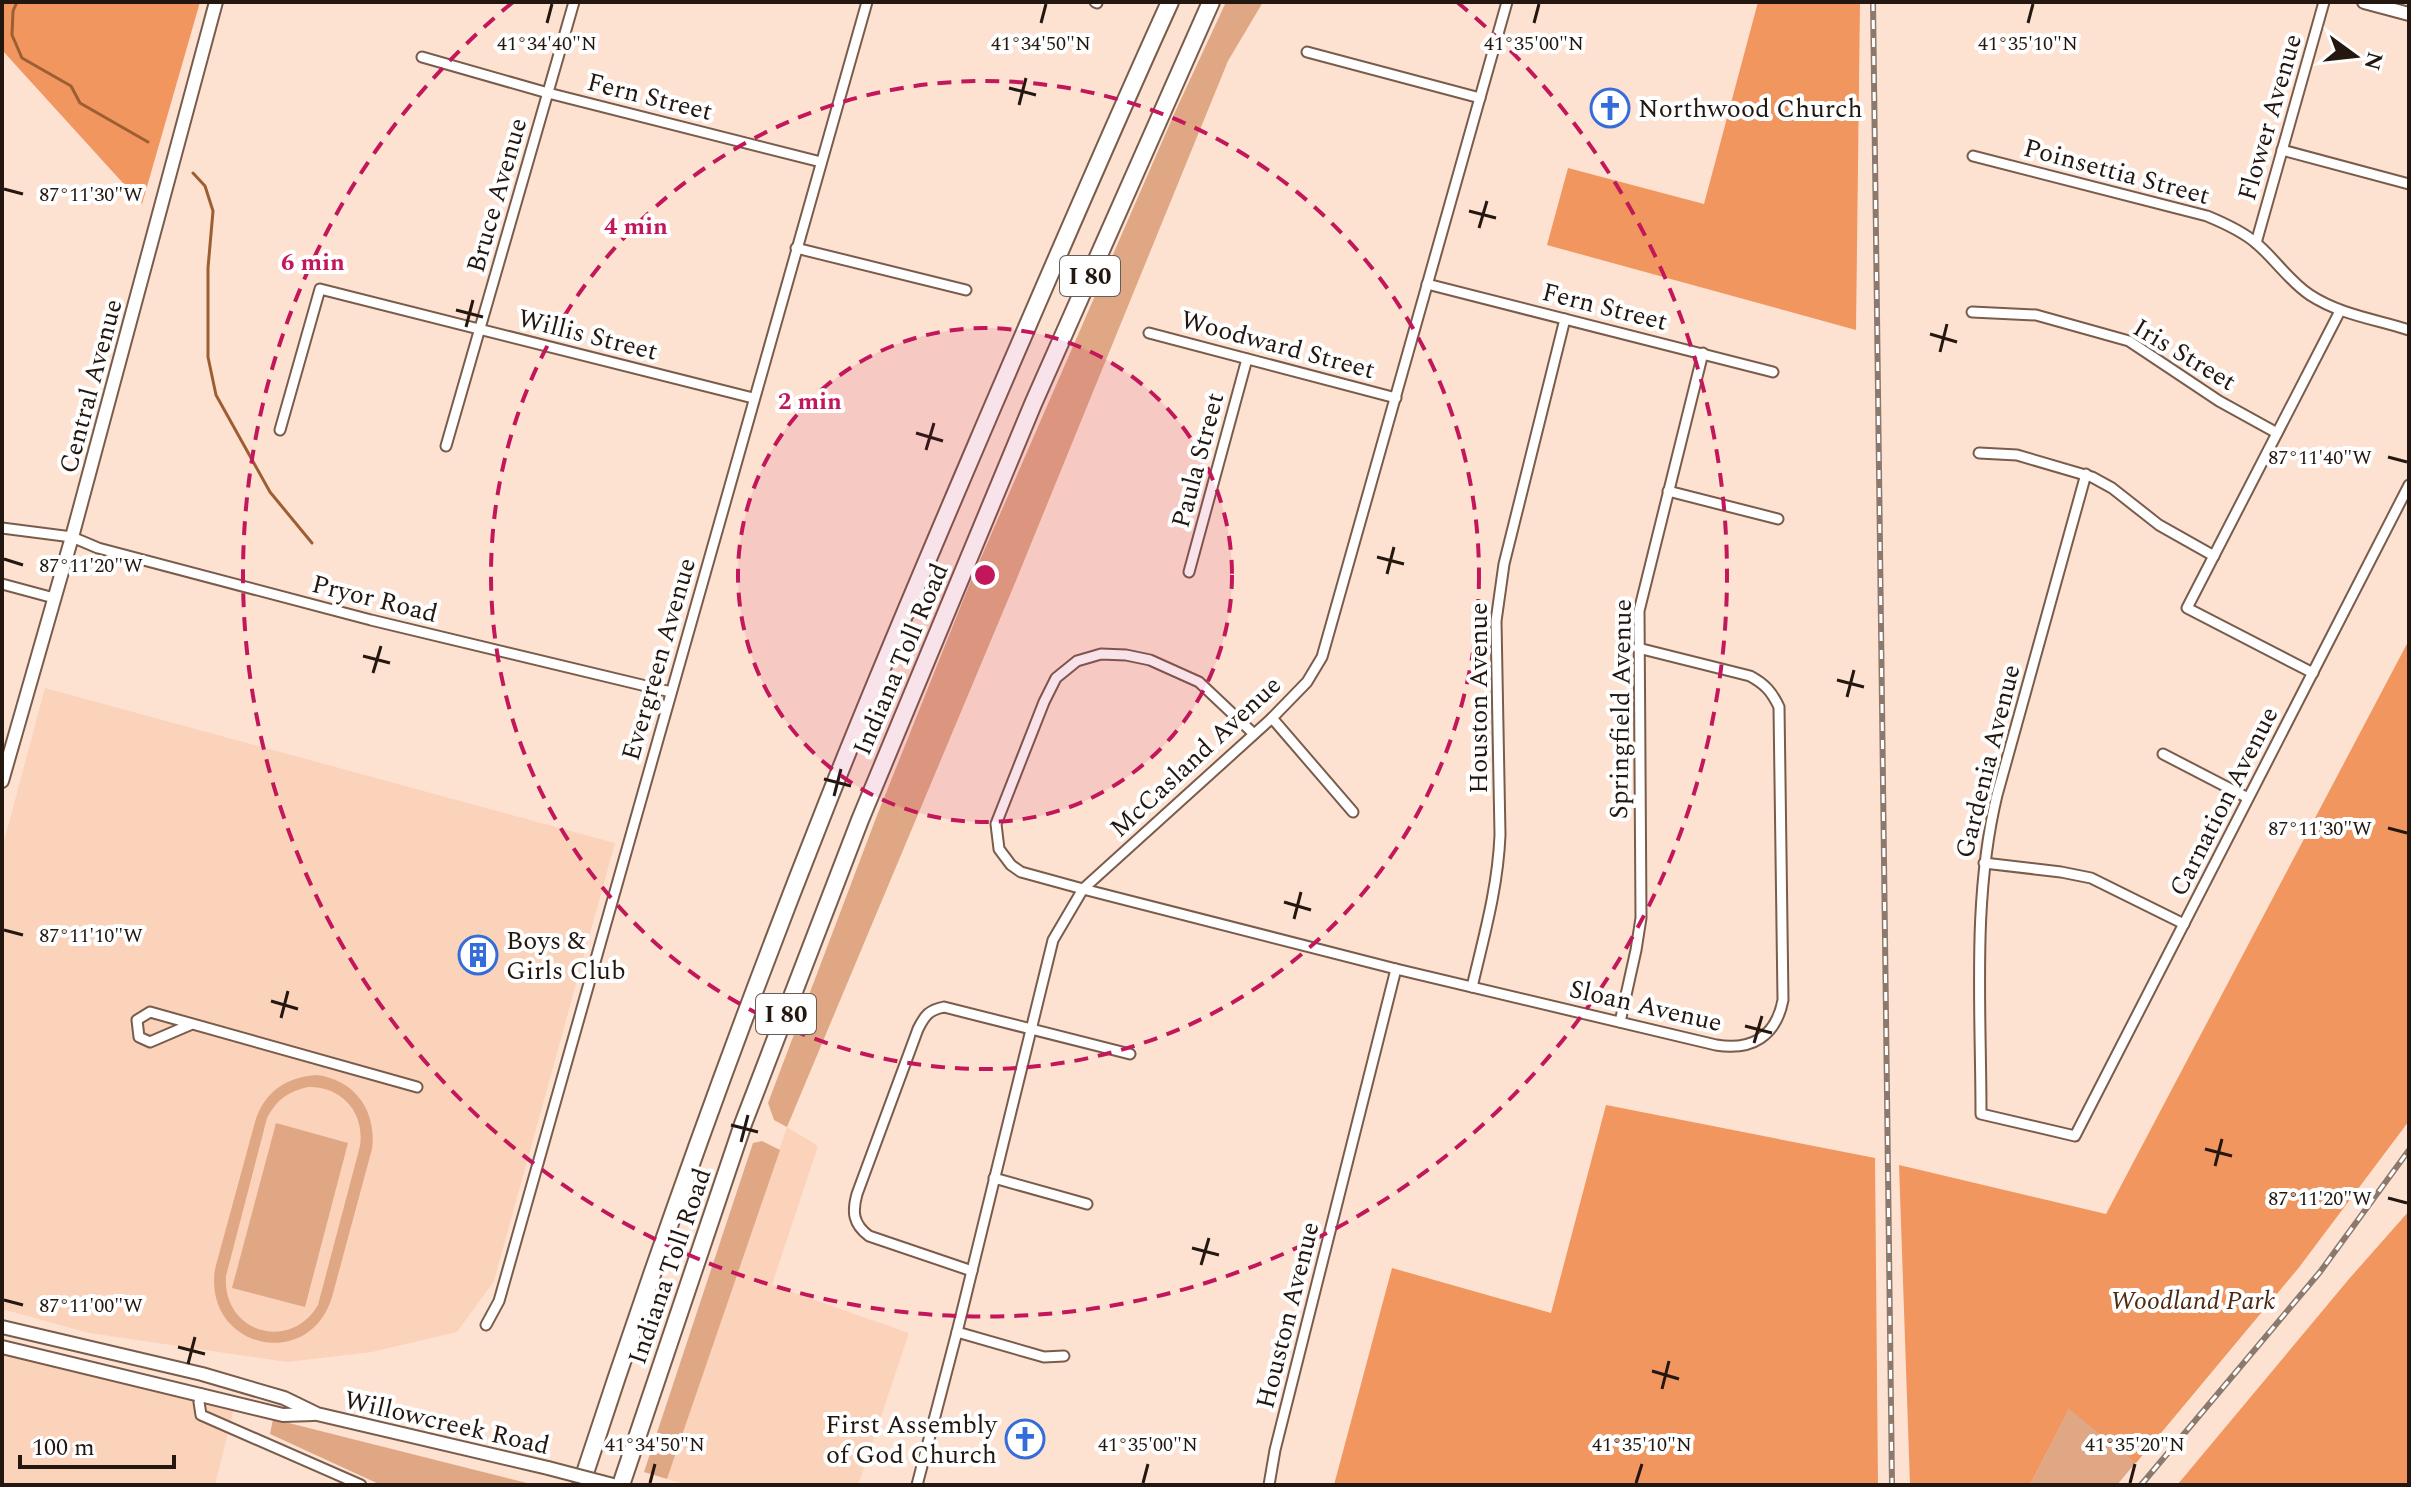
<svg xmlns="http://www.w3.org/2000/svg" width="2411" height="1487" viewBox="0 0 2411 1487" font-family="Spectral,serif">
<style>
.built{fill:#fbd2ba}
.green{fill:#e0a785;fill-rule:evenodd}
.forest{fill:#f0965e}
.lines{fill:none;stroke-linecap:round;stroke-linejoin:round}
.stream{stroke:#9e5e33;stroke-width:3}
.street-casing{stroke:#795c4b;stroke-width:13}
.secondary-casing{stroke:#795c4b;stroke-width:16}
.highway-casing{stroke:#795c4b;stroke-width:20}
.street{stroke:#fff;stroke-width:9}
.secondary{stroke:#fff;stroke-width:12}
.highway{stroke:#fff;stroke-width:16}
.rail-casing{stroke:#8c796d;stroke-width:6}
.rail{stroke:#fff;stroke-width:3;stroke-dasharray:9;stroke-linecap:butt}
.secondary-bridge-casing{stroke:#795c4b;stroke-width:16;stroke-linecap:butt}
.secondary-bridge{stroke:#fff;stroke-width:12}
.ticks{fill:none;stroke:#231710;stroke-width:3}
.ring{fill:none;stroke:#c2185b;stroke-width:4;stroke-dasharray:14 10}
.labels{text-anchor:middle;stroke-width:8;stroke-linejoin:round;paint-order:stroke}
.shield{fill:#fff;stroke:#655d58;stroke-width:2}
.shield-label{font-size:24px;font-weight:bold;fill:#231710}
.street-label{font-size:26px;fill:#231710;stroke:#fff}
.poi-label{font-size:26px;fill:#231710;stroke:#fff;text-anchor:start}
.park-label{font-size:26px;font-style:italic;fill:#4d2a12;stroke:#fff}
.ticks-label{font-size:20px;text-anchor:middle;fill:#231710;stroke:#fff;stroke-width:8;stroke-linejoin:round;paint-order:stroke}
.centre{fill:#c2185b;stroke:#fff;stroke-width:4}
.ring-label{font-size:24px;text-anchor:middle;font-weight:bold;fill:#c2185b;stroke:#fff;stroke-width:8;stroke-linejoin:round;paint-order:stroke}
</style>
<rect width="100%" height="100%" fill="#fde2d2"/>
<g class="built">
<polygon points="45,688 615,843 494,1281 457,1332 372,1352 287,1362 89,1333 2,1309 2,849"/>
<polygon points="787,1127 818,1146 772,1285 909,1333 858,1485 688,1485 667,1479"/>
<polygon points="2,1353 234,1408 215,1485 2,1485"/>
</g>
<g class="green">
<polygon points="1226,2 1263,2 1228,61 1015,583 787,1127 774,1120 768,1103 876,818 970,583 1175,112"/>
<path d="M 317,1075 C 355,1080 377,1111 372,1149 L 332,1297 C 309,1373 203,1348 215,1269 L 255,1122 C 264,1092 286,1077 317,1075 ZM 308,1087 C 342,1086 365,1113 360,1146 L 318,1305 C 290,1353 222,1332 226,1276 L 267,1118 C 276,1100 289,1091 308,1087 Z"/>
<polygon points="276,1123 348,1143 305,1307 232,1288"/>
<polygon points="762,1141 780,1150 667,1479 644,1472 753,1143"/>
<polygon points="2161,1229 2300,1266 2117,1485 2030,1485"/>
<polygon points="273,1419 535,1485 381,1485 270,1434"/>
</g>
<g class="forest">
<polygon points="2,2 200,2 142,204 2,50"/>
<polygon points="1758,2 1860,2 1856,330 1547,245 1568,168 1704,204"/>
<polygon points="2409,640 2409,1121 2300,1266 2136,1463 2069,1409 2030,1485 1910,1485 1899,1165 2106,1214"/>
<polygon points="1606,1105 1875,1158 1878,1485 1334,1485 1392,1268 1551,1313"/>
<polygon points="2409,1211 2409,1485 2178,1484 2349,1279"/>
</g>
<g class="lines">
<g class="stream">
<polyline points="17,2 13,11 12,35 22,58 71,86 80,103 148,142"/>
<polyline points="193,173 205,186 213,211 208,268 208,357 216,395 270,492 312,543"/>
</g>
<defs>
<g id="street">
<polyline points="1095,2 1097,3"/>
<polyline points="1307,52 1480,98"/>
<polyline points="422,57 548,93 821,162"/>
<polyline points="2282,150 2409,184"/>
<path d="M 1973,156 L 2207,216 C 2224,223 2242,231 2256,243 C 2275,259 2289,281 2310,295 C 2341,315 2375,319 2409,330"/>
<polyline points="2256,243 2324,2"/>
<polyline points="796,248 966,290"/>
<polyline points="1427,284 1773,372"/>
<polyline points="1972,312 2036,315 2129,341 2219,401 2277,433"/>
<polyline points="1149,333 1396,398"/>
<polyline points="280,430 320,289 753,398"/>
<polyline points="446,446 574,2"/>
<polyline points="1979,453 2017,455 2092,477 2112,488 2159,525 2214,556"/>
<path d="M 2086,474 L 1997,795 C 1972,899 1981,1007 1981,1114 L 2075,1136 L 2409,485"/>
<polyline points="1668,491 1778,519"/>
<polyline points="2,528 72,537 98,548 371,620 671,692"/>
<polyline points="1189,572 1247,359"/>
<polyline points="2,584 54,598"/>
<polyline points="2313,673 2187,608 2340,311"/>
<polyline points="1272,718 1353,812"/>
<path d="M 1254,734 L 1199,682 L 1150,660 L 1126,655 L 1101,654 L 1077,661 L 1056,678 L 1044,702 L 996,824 L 999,849 L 1011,865 L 1021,872 L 1083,889 L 1396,969 L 1716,1045 C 1752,1051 1776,1036 1783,1000 L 1779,707 C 1772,692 1765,684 1750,676 L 1638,648"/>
<polyline points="2163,754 2248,798"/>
<polyline points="1984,863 2061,872 2091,878 2184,924"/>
<path d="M 1472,987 C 1484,936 1498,887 1500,835 L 1496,621 L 1504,564 L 1565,319"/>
<polyline points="1620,1022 1636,950 1641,918 1639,611 1703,353"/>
<polyline points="192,1024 150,1042 139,1037 137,1020 150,1012 417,1087"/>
<polyline points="994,1178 1087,1204"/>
<path d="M 972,1271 L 869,1236 C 853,1224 852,1212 857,1194 L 918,1029 C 925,1015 929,1010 944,1007 L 1130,1054"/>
<polyline points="486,1325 499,1301 867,2"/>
<polyline points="957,1332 1044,1357 1064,1356"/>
<polyline points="202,1394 199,1402 201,1415 361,1485"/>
<polyline points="917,1485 957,1332 1053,940 1083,889 1272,718 1307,682 1322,657 1507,2"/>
<polyline points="1269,1485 1275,1450 1396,969"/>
</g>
<g id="secondary">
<polyline points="2364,2 2409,14"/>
<polyline points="2,781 72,537 216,2"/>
<polyline points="2,1327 202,1374 284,1398 317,1414 548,1468"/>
<polyline points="2,1347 283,1415 313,1414"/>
</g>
<g id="highway">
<path d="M 581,1485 C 656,1256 737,1030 826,806 C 878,674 934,544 990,413 C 1049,276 1108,138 1170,2"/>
<polyline points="621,1485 743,1124 860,820 1033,404 1211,2"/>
</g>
</defs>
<use href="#street" class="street-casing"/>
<use href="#secondary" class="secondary-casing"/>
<use href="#highway" class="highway-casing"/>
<use href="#street" class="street"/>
<use href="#secondary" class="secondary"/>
<use href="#highway" class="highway"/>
<defs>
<g id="rail">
<polyline points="1873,2 1892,1485"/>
<polyline points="2141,1485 2320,1272 2409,1150"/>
</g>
</defs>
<use href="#rail" class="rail-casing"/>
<use href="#rail" class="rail"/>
<defs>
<polyline id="secondary-bridge" points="548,1468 613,1485"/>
</defs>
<use href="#secondary-bridge" class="secondary-bridge-casing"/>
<use href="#secondary-bridge" class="secondary-bridge"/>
</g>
<path class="ticks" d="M 547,23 L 552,4M 1041,23 L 1046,4M 1534,23 L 1539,4M 2028,23 L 2033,4M 1009,88 L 1036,95M 1019,105 L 1026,78M 4,189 L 23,194M 1469,211 L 1496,218M 1479,228 L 1487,201M 456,310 L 483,317M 466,327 L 473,300M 1930,334 L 1957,342M 1940,352 L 1947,324M 916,433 L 943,441M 926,450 L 934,423M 2388,457 L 2407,462M 1377,557 L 1404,564M 4,559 L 23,565M 1387,574 L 1394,547M 363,656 L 390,663M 373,673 L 381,646M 1837,680 L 1864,687M 1847,697 L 1854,670M 824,779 L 851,786M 834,796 L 841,769M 2388,828 L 2407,833M 1284,902 L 1311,910M 1294,919 L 1301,892M 4,930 L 23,935M 271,1001 L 298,1009M 281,1018 L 288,991M 1745,1026 L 1772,1033M 1754,1043 L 1762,1016M 731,1125 L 758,1132M 741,1142 L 748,1115M 2205,1149 L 2232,1156M 2215,1166 L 2222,1139M 2388,1198 L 2407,1203M 1192,1248 L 1219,1255M 1201,1265 L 1209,1238M 4,1300 L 23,1305M 178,1347 L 205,1354M 188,1364 L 195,1337M 1652,1371 L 1679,1379M 1662,1389 L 1669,1361M 650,1483 L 655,1464M 1143,1483 L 1148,1464M 1636,1483 L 1642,1464M 2130,1483 L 2135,1464"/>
<circle cx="985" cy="575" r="247" fill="#c2185b" fill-opacity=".12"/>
<g class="ring">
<circle cx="985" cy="575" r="247"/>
<circle cx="985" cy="575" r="494"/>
<path d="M1457 2A742 742 0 1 1 513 2"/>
</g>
<defs>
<symbol id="church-ring" viewBox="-11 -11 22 22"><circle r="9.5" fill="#fff" stroke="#346cda" stroke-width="1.5"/><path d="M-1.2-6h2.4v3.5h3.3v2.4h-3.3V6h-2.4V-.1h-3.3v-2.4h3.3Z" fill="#346cda"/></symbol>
<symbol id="building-ring" viewBox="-11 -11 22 22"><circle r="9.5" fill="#fff" stroke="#346cda" stroke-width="1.5"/><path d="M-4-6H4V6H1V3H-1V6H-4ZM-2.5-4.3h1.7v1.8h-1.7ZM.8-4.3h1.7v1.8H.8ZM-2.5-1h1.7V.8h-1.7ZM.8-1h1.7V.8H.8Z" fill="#346cda"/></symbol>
</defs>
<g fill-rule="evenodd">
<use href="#church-ring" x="1588" y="86" width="44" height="44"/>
<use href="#building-ring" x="456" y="933" width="44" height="44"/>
<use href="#church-ring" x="1003" y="1417" width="44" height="44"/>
</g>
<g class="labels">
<g class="shield">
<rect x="1060" y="256" width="60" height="40" rx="6"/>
<rect x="756" y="994" width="60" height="40" rx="6"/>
</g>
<g class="shield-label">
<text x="1090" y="284">I 80</text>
<text x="786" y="1022">I 80</text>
</g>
<g class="street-label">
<text transform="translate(650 96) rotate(14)" y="9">Fern Street</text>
<text transform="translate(2269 117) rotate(-74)" y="9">Flower Avenue</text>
<text transform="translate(2117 171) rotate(15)" y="9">Poinsettia Street</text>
<text transform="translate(496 195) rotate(-74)" y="9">Bruce Avenue</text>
<text transform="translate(1605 306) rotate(14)" y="9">Fern Street</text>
<text transform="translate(588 334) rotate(14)" y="9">Willis Street</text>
<text transform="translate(1278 344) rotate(15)" y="9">Woodward Street</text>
<text transform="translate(2185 354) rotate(31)" y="9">Iris Street</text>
<text transform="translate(90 386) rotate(-75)" y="9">Central Avenue</text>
<text transform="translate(1197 460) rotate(-75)" y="9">Paula Street</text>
<text transform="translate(375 598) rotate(14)" y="9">Pryor Road</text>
<text transform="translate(658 659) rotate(-74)" y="9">Evergreen Avenue</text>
<text transform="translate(900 659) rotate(-67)" y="9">Indiana Toll Road</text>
<text transform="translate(1478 698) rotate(-90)" y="9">Houston Avenue</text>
<text transform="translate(1620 709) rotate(-89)" y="9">Springfield Avenue</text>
<text transform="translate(1195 756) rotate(-43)" y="9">McCasland Avenue</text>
<text transform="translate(1987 761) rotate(-76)" y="9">Gardenia Avenue</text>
<text transform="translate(2223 801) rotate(-63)" y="9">Carnation Avenue</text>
<text transform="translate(1646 1005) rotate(13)" y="9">Sloan Avenue</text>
<text transform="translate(669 1266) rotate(-71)" y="9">Indiana Toll Road</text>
<text transform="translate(1287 1315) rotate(-76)" y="9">Houston Avenue</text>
<text transform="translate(447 1422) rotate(13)" y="9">Willowcreek Road</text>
</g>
<g class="poi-label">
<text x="1638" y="117">Northwood Church</text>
<text x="506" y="949">Boys &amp;<tspan x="506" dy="30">Girls Club</tspan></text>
<text x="997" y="1433" text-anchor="end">First Assembly<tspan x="997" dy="30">of God Church</tspan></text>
</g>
<g class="park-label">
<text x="2193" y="1309">Woodland Park</text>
</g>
</g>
<g class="ticks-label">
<text x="547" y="50">41°34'40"N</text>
<text x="1041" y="50">41°34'50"N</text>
<text x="1534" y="50">41°35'00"N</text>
<text x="2028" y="50">41°35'10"N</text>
<text x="91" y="201">87°11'30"W</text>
<text x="2320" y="464">87°11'40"W</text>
<text x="91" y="572">87°11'20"W</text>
<text x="2320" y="835">87°11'30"W</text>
<text x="91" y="942">87°11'10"W</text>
<text x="2320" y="1205">87°11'20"W</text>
<text x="91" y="1312">87°11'00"W</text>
<text x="655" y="1451">41°34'50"N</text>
<text x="1148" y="1451">41°35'00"N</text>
<text x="1642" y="1451">41°35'10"N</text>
<text x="2135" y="1451">41°35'20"N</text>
</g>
<circle cx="985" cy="575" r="12" class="centre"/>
<g class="ring-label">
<text x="636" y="234">4 min</text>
<text x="313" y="270">6 min</text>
<text x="810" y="409">2 min</text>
</g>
<rect width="2411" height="1487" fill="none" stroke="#231710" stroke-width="8"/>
<g transform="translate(2355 56) rotate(105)" stroke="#ffffff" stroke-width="6" paint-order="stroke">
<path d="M0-6L14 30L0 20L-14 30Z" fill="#231710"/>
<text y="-12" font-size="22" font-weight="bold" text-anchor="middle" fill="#231710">N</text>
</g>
<path d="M20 1455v12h154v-12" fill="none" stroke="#231710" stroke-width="4"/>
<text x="32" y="1455" font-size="24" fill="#231710" stroke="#ffffff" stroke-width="6" paint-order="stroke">100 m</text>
</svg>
